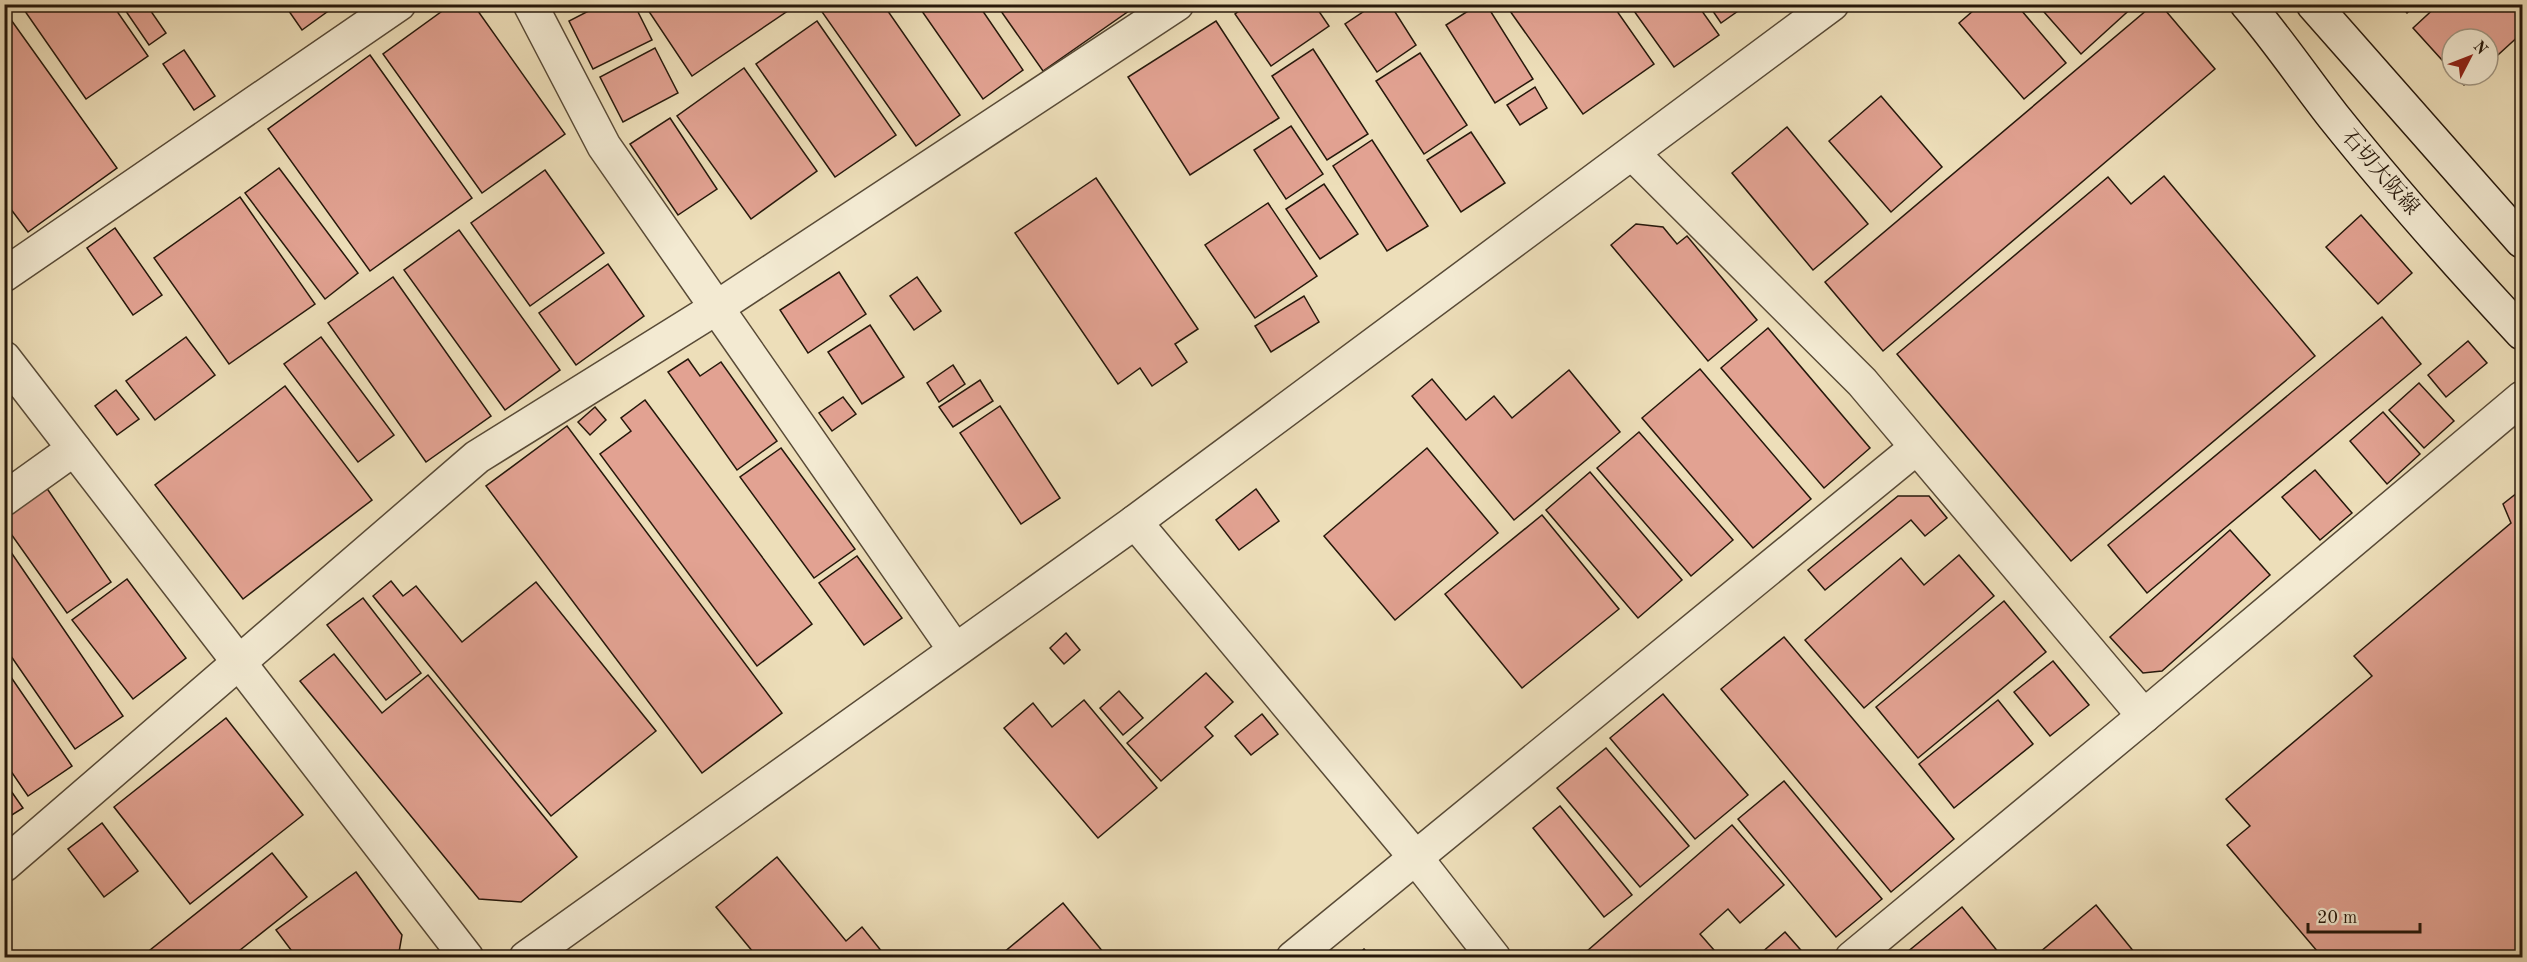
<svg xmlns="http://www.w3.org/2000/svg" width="2527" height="962" viewBox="0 0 2527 962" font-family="'Old Standard TT','Noto Serif JP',serif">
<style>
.building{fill:#e2a292;stroke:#26180b;stroke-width:1.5}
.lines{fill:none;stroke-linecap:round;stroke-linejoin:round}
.minor-casing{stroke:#584a36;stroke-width:36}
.tertiary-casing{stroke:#584a36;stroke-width:36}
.secondary-casing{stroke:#26180b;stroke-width:36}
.minor{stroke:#f3ead2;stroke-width:33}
.tertiary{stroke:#f3ead2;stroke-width:33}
.secondary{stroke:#f3ead2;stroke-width:33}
.labels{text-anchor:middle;stroke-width:5;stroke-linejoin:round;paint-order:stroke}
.street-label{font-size:21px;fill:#26180b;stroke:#f3ead2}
</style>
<rect width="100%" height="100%" fill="#eddeb9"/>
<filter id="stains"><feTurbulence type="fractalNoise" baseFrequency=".00333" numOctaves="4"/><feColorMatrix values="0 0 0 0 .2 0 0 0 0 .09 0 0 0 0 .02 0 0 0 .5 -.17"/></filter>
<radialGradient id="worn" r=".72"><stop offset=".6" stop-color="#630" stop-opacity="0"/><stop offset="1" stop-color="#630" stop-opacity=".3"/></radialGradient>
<g class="building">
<polygon points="20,4 112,4 148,56 86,99"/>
<polygon points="121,4 146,4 166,33 149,45"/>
<polygon points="284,4 338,4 302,30"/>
<polygon points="452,4 473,4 565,134 482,193 383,54"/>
<polygon points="602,4 634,4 652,40 593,69 569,21"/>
<polygon points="644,4 798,4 692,76"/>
<polygon points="826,4 883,4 960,115 916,146 820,9"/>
<polygon points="917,4 978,4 1023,70 983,99"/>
<polygon points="996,4 1135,4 1136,6 1043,71"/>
<polygon points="1249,4 1314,4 1329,26 1271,66 1235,14"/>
<polygon points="1375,4 1390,4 1416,45 1377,72 1345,24"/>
<polygon points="1479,4 1486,4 1533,79 1495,103 1446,25"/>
<polygon points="1505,4 1612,4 1654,64 1583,114"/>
<polygon points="1629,4 1697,4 1719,35 1674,67"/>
<polygon points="1708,4 1748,4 1721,23"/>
<polygon points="1981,4 2016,4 2066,63 2024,99 1959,23"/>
<polygon points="2037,4 2136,4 2081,54"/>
<polygon points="2154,4 2160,4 2215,69 1883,351 1825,282"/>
<polygon points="2399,4 2417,4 2407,13"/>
<polygon points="2439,4 2522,4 2522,33 2488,64 2488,39 2452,39 2452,71 2413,28"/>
<polygon points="4,10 117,168 28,232 4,200"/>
<polygon points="817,21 896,135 835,177 756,64"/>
<polygon points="1216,21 1279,118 1190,175 1128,77"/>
<polygon points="655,48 678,93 623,122 600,77"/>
<polygon points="1313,49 1368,134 1327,160 1272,76"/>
<polygon points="184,50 215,96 194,110 163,64"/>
<polygon points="1420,53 1467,125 1424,154 1376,81"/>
<polygon points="370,55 472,198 370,271 268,129"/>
<polygon points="744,68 817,171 751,219 677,116"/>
<polygon points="2455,75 2475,75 2464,85"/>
<polygon points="1535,87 1547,108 1520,125 1507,105"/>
<polygon points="1881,96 1942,167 1891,212 1829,141"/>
<polygon points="670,118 717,189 678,215 630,144"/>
<polygon points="1291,126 1323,174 1286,199 1254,150"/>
<polygon points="1787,127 1868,224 1813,270 1732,173"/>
<polygon points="1471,132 1505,183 1461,212 1427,160"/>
<polygon points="1372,140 1428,226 1387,251 1333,166"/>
<polygon points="279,168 358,273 325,299 245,193"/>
<polygon points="545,170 604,253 530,306 471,223"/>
<polygon points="2164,176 2315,356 2071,561 1897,354 2108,177 2131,204"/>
<polygon points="1096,178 1198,329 1175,344 1187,362 1152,386 1140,368 1118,384 1015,233"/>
<polygon points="1324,184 1358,234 1320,259 1286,209"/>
<polygon points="240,197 315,304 229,364 154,258"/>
<polygon points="1268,203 1317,276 1255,318 1205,245"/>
<polygon points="2361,215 2412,273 2378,304 2326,247"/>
<polygon points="1636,224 1663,227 1677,244 1687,236 1757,320 1708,361 1611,245"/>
<polygon points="115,228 162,295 133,315 87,248"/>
<polygon points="459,230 560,370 505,410 404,270"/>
<polygon points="608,264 644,316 576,365 539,313"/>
<polygon points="839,272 866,314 808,353 780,310"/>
<polygon points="393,277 491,416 426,462 328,323"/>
<polygon points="917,277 941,311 914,330 890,296"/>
<polygon points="1304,296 1319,322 1271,352 1255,326"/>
<polygon points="2382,317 2421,364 2147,593 2108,545"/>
<polygon points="870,325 904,377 862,404 828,352"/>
<polygon points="1768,328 1870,448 1824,488 1721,368"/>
<polygon points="186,337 215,375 155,420 126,381"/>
<polygon points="321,337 394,435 358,462 284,364"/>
<polygon points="2468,341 2487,363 2446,397 2428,375"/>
<polygon points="688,359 700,376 721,362 777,441 737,470 668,372"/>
<polygon points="953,365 965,384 939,402 927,383"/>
<polygon points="1700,369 1811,499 1753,548 1642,418"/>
<polygon points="1569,370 1620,432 1514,520 1412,396 1432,379 1466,420 1494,396 1512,418"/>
<polygon points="980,380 993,401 953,427 939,407"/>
<polygon points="2419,383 2454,421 2424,448 2389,410"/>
<polygon points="285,386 372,500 243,599 155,485"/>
<polygon points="116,390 139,419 117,435 95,406"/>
<polygon points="843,397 856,414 832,431 819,413"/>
<polygon points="645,400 812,624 757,666 600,454 631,431 621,418"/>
<polygon points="1000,406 1060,498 1021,524 960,433"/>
<polygon points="595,407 606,420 590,435 578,422"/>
<polygon points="2383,412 2420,454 2387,484 2350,441"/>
<polygon points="567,426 782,713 702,773 486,486"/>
<polygon points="1639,432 1733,540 1691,576 1597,468"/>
<polygon points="781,448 855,549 814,578 740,477"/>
<polygon points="1427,448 1498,533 1395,620 1324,536"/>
<polygon points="2315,470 2352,513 2320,540 2282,497"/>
<polygon points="1590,472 1682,580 1638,618 1546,510"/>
<polygon points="46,487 111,582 67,613 4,524 4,515"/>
<polygon points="1256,489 1279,521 1239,550 1216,520"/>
<polygon points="2522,489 2522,958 2323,958 2227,845 2250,826 2226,799 2372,676 2354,656 2511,523 2503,504"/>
<polygon points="1898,496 1929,496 1947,518 1925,536 1911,520 1825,590 1808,570"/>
<polygon points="1542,515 1619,609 1522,688 1445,594"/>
<polygon points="2230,530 2270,575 2162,671 2143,673 2110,637"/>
<polygon points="4,542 123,716 75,749 4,646"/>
<polygon points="1959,555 1994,596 1864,708 1805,640 1901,558 1924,585"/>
<polygon points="857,556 902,618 864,645 819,583"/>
<polygon points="127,579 186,658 133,699 72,620"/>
<polygon points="391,581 403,596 416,586 462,642 536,582 656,731 551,816 373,596"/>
<polygon points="363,598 421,673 386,700 327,625"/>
<polygon points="2004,601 2046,652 1918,758 1876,707"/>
<polygon points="1066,633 1080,650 1064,664 1050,648"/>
<polygon points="1784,637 1954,839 1891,892 1721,689"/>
<polygon points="334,654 382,713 428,675 577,857 521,902 479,899 300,681"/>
<polygon points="2053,661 2089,705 2050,736 2014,692"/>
<polygon points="4,667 72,766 28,796 4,761"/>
<polygon points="1206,673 1233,702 1205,727 1213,736 1161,781 1127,743"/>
<polygon points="1119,691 1143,718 1123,735 1100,708"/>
<polygon points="1663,694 1748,795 1695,839 1610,738"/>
<polygon points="1084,700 1157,788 1098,838 1004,728 1033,703 1052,727"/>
<polygon points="1998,700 2033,744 1954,808 1919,764"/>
<polygon points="1262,714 1278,734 1251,755 1235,736"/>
<polygon points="226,718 303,815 190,904 114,807"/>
<polygon points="1606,748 1689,846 1640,887 1557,788"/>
<polygon points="4,781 23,808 4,820"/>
<polygon points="1784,781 1882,899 1836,937 1738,819"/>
<polygon points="1560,806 1632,895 1604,917 1533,828"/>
<polygon points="102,823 138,871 104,897 68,849"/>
<polygon points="1732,825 1784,885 1740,923 1728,909 1700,934 1721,958 1579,958"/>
<polygon points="272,853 307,897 230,958 140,958"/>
<polygon points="777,857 846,941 862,927 887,958 758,958 716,907"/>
<polygon points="356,872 402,935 398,958 297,958 276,930"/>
<polygon points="1063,903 1108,958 997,958"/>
<polygon points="2096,905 2139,958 2033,958"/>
<polygon points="1962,907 2003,958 1900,958"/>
<polygon points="1785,932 1806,956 1804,958 1764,958 1760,954"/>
<polygon points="1364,949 1372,958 1354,958"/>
</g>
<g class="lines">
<defs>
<g id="minor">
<polyline points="530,4 604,146 955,650"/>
<polyline points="1633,154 1862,382 2144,716"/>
<polyline points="4,275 399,4"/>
<polyline points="4,499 74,449"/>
<polyline points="1135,522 1416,858 1494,958"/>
<polyline points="1293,958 1916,448"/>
<polyline points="1852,958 2144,716 2522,398"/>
</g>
<g id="tertiary">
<polyline points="4,358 467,958"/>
<polyline points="4,865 477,457 716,308 1177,4"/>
<polyline points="526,958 1135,522 1832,4"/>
</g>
<g id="secondary">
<path d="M 2247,4 C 2278,40 2304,79 2333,116 C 2393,191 2457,263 2522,333"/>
<polyline points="2313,4 2522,241"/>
</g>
</defs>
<use href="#minor" class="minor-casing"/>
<use href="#tertiary" class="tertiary-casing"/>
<use href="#secondary" class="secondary-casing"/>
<use href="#minor" class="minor"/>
<use href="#tertiary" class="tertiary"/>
<use href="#secondary" class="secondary"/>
</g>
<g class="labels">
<g class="street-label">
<text transform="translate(2381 172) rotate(49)" y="7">石切大阪線</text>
</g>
</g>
<rect width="2527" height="962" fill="none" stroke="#eddeb9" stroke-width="24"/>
<rect x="6" y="6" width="2515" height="950" fill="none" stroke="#26180b" stroke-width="3"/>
<rect x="12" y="12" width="2503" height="938" fill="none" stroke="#26180b" stroke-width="1.5"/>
<g transform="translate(2470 57) rotate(48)"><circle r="28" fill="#f3ead2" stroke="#a19682" stroke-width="1.5"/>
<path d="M0-4.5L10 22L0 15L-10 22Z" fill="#8f2418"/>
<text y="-9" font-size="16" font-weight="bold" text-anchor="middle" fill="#26180b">N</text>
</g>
<path d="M2308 923v9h112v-9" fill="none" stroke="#26180b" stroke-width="3"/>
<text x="2317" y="923" font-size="18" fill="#26180b" stroke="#f3ead2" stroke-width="4.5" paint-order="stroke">20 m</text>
<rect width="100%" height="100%" filter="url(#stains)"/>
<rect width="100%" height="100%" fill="url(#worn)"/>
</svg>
